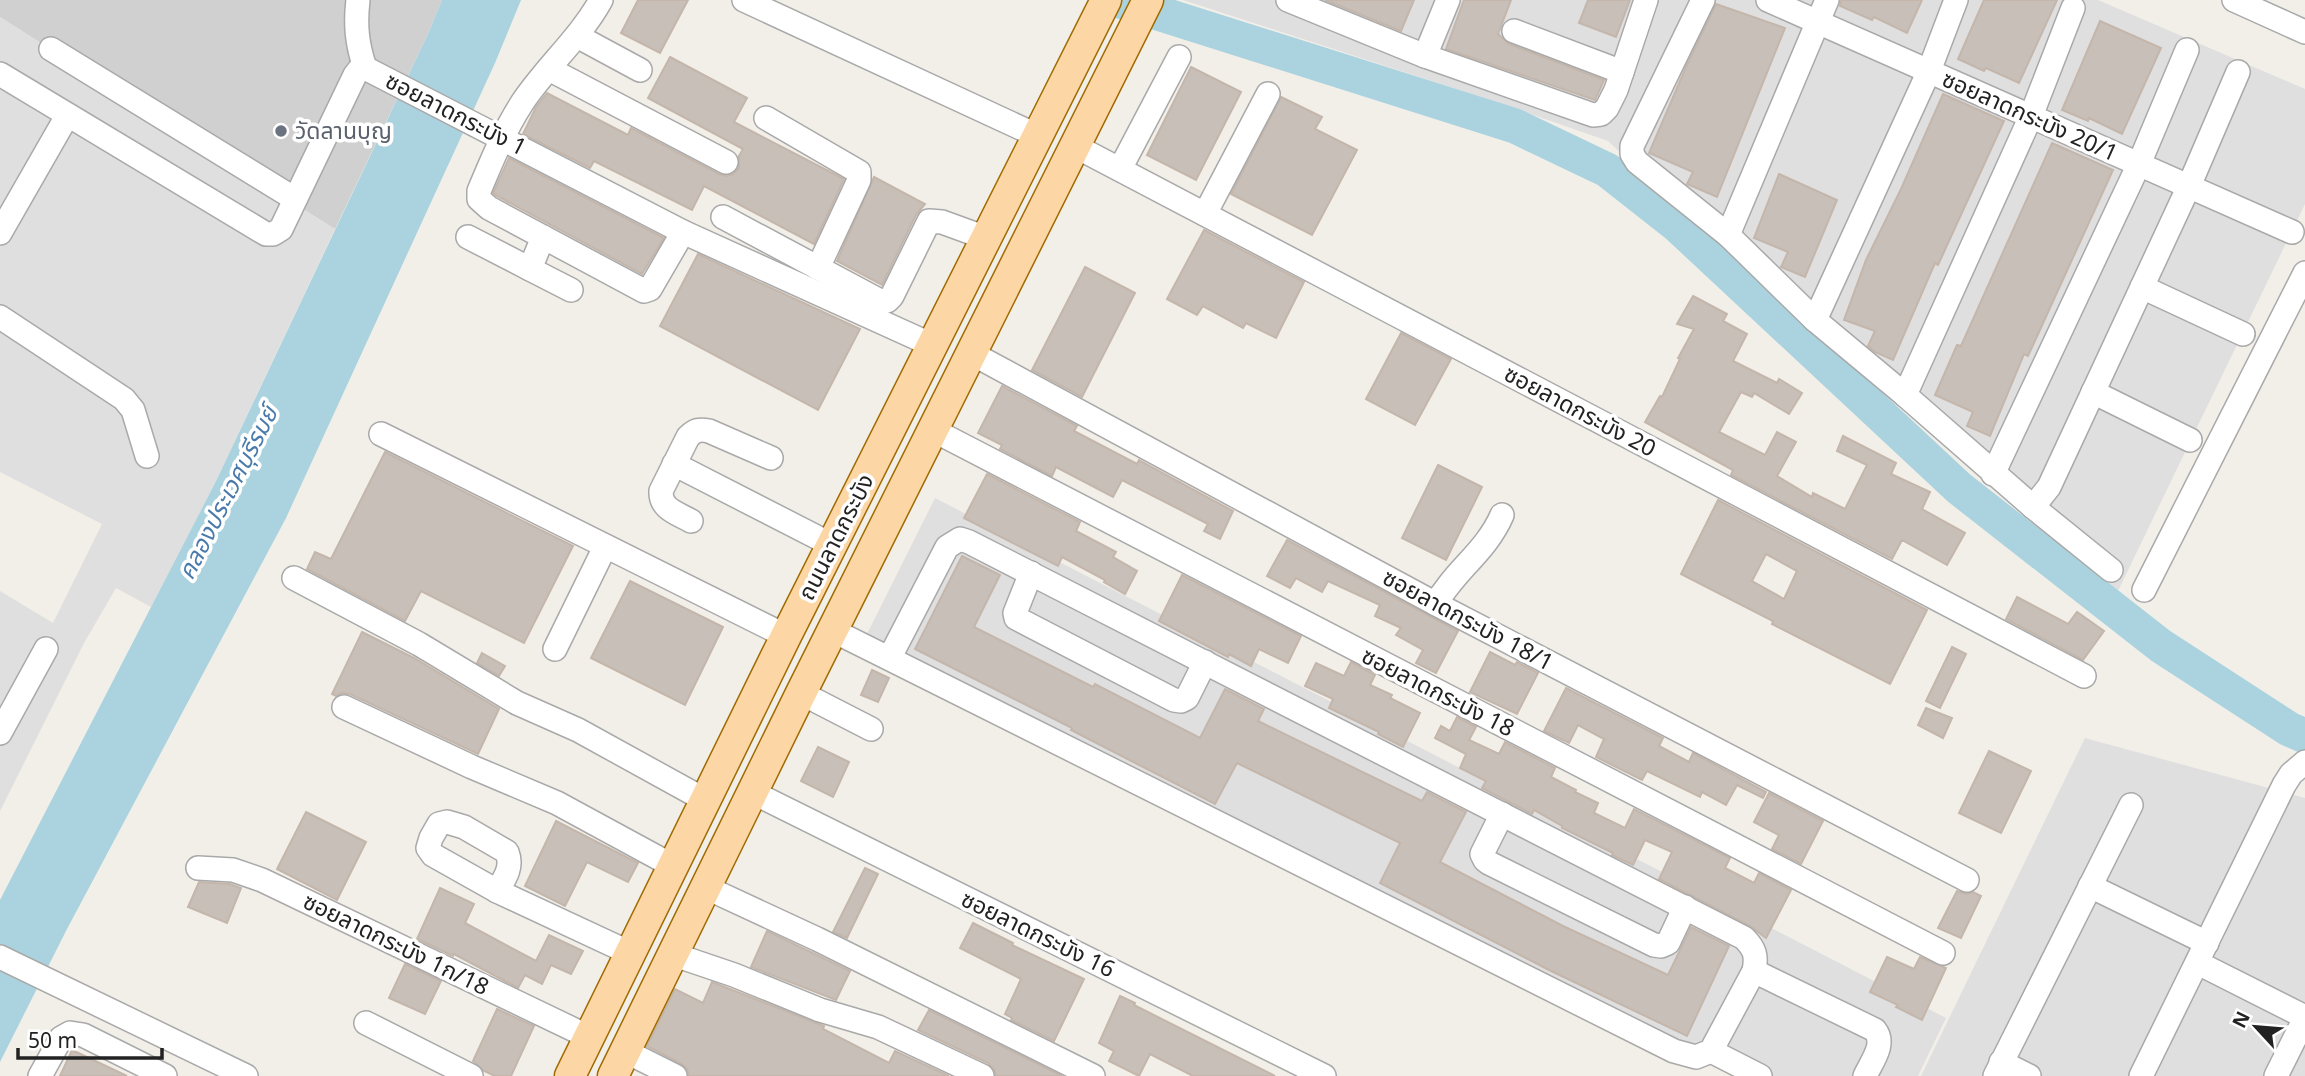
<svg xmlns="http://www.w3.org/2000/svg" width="2305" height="1076" viewBox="0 0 2305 1076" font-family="'Noto Sans','Noto Sans Thai',sans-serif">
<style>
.residential{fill:#e0dfdf}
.religious{fill:#d0d0d0}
.water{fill:#aad3df}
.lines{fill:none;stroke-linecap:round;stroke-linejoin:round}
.river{stroke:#aad3df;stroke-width:35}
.building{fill:#c7bfb8;stroke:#c4b6ab;stroke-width:2;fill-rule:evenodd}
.minor-casing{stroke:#a9a9a9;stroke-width:26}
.major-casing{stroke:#a06b00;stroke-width:33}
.minor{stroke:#fff;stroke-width:23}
.major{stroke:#fcd6a4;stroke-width:30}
.worship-dot{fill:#6b7280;stroke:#fff;stroke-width:2.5}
.labels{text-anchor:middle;stroke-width:7;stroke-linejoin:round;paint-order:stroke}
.street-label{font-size:23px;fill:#222;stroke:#fff}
.worship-label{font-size:23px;fill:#5b616d;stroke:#fff;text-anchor:start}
.water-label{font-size:24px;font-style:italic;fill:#4a7aab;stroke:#fff}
</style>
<rect width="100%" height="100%" fill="#f2efe9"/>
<g class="residential">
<polygon points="1183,0 2098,0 2305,89 2305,204 2117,593 1753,278 1608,141 1490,100"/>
<polygon points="0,17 335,229 216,481 151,607 116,588 84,643 0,811 0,591 53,623 102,524 0,472"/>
<polygon points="935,498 1946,1018 1918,1076 1735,1076 866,636"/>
<polygon points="2085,738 2305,798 2305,1076 1921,1076"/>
</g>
<polygon class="religious" points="0,0 442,0 428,34 335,229 0,17"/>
<polygon class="water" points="442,0 521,0 495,63 286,518 67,929 0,1062 0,900 216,481 428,34"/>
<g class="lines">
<polyline class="river" points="1117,0 1515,126 1607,170 1677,225 1959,488 2161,646 2289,729 2305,736"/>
</g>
<g class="building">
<polygon points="638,0 688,0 660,53 621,33"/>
<polygon points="1325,0 1414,0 1401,31"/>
<polygon points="1464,0 1511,0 1498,34 1509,44 1604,80 1595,100 1446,49"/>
<polygon points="1588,0 1630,0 1616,37 1579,23"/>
<polygon points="1841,0 1922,0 1907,33 1874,17 1872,20 1840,6"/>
<polygon points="1984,0 2057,0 2019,83 1986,68 1984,71 1958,59"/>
<polygon points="1716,4 1785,28 1717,197 1687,184 1693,172 1649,153 1686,67"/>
<polygon points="2100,21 2161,48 2122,134 2089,118 2088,121 2062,110"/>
<polygon points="670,57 747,98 734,122 844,179 814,244 704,186 692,210 594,161 590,168 523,134 536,107 547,93 628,135 631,128 719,174 726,176 733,174 739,168 739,156 743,149 648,98"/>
<polygon points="1191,67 1241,92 1196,180 1147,155"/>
<polygon points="1943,94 2004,121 1938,265 1935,263 1893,360 1875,352 1868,346 1875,331 1844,320 1866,260 1901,189"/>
<polygon points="1281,97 1322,117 1315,129 1357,150 1312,235 1231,194"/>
<polygon points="2052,143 2113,170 2028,356 2024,354 1990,436 1967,426 1973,412 1935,395 1957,345 1961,346"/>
<polygon points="509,158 664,238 642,274 497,196 493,193"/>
<polygon points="1779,174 1837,200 1805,277 1781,267 1788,252 1754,238"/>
<polygon points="874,177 925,204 916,215 882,285 837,261"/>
<polygon points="1204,230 1304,282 1276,338 1246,323 1243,328 1203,306 1197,315 1167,299"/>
<polygon points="698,254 860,329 818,410 660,326"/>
<polygon points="1085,267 1135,293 1082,397 1032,370"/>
<polygon points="1693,296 1727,314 1723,321 1747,334 1733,361 1777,383 1779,379 1802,393 1789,414 1754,393 1752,397 1741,392 1719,432 1765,455 1777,432 1796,442 1777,476 1812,497 1813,493 1845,509 1867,465 1837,451 1843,436 1896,463 1891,474 1930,492 1922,509 1965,533 1947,565 1902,540 1892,559 1731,475 1733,470 1645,422 1660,396 1662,397 1680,359 1678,358 1694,329 1677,324"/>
<polygon points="1401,333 1451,359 1415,425 1366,399"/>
<polygon points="1002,386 1077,426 1074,431 1137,464 1139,460 1233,511 1220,539 1204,531 1208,524 1122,480 1113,497 1056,467 1052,476 1000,449 1002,445 978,433"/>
<polygon points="385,452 573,546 524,643 421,591 405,621 307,569 315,552 331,559"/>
<polygon points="1438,465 1482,487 1446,560 1402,538"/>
<polygon points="987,474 1080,522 1076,531 1116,552 1113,557 1137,571 1125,594 1104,582 1105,580 1062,557 1058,566 964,518"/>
<path d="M 1718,500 L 1927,610 L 1890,684 L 1772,624 L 1773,621 L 1681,574 ZM 1766,554 L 1797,571 L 1784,599 L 1752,581 Z"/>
<polygon points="1287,540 1458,631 1436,673 1416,663 1423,650 1396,635 1401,628 1375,616 1380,605 1328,581 1322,592 1296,578 1290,588 1267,576"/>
<polygon points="962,556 1000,575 974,627 1093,687 1095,684 1200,738 1225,689 1264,709 1258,721 1422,801 1427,792 1466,812 1440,862 1563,926 1668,975 1691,927 1729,946 1687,1036 1549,970 1380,883 1400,843 1237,763 1215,804 1071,730 1072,728 915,649"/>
<polygon points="1182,575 1301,636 1288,663 1259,649 1251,666 1229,654 1228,657 1159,621"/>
<polygon points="630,581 723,627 685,705 591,658"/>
<polygon points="2017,597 2068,624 2077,612 2104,631 2083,660 2006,619"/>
<polygon points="362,632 414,658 499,709 478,754 350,694 342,693 336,696 332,694"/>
<polygon points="1952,647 1966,654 1940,708 1926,701"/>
<polygon points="1490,652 1515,665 1517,662 1538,673 1517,714 1470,692"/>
<polygon points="482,653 505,666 499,676 477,663"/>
<polygon points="1351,662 1375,675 1370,685 1392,695 1390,698 1420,713 1403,747 1378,734 1379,732 1329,708 1333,699 1305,686 1316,663 1344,676"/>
<polygon points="872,670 889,678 878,702 861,695"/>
<polygon points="1566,688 1663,738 1659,746 1689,762 1693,753 1766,792 1763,798 1737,785 1726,805 1702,792 1700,797 1647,771 1642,780 1596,757 1604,739 1578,725 1569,743 1544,731"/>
<polygon points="1926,708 1952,718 1943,738 1918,725"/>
<polygon points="1457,717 1476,727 1469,740 1499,754 1505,742 1555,768 1551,777 1576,790 1575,792 1598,803 1594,813 1625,828 1634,809 1730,858 1725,868 1754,883 1759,873 1791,890 1766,938 1750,926 1659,879 1672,852 1645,840 1633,865 1612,855 1613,853 1562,828 1562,826 1534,810 1532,814 1482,788 1486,781 1460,768 1466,754 1435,738 1441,726 1450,731"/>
<polygon points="818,747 849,762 833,797 801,781"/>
<polygon points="1989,751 2031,771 2001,833 1959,813"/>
<polygon points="1769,793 1823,821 1801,864 1772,849 1779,835 1754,822"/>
<polygon points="306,812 366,842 337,900 277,869"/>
<polygon points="556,821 638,863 628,882 587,862 565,906 525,886"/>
<polygon points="865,868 878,874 847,938 833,932"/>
<polygon points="199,882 230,884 241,888 227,923 188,907"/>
<polygon points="440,888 474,904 465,923 536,961 549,935 583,951 571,974 551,965 542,984 525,975 518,988 454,954 453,956 417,939"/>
<polygon points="1957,891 1967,894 1973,892 1981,896 1961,938 1938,928"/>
<polygon points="973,923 1013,943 1012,945 1084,979 1054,1041 1011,1020 1012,1018 1005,1014 1021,979 960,948"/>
<polygon points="767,931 850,971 836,1000 751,967"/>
<polygon points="1887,957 1914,969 1920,957 1946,968 1922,1020 1896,1007 1898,1005 1870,992"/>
<polygon points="405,964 441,981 425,1014 389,998"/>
<polygon points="712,982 824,1026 823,1029 889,1063 895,1051 949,1076 689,1076 687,1069 682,1064 647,1046 675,989 703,1003"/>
<polygon points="1120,996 1135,1003 1134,1005 1275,1076 1193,1076 1150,1054 1139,1076 1109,1061 1114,1051 1099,1043"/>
<polygon points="497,1009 534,1026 511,1076 495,1076 484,1071 473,1061"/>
<polygon points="929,1010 1062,1076 996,1076 994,1069 988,1063 918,1030"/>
<polygon points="72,1050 127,1076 60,1076"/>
</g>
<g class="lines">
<defs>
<g id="minor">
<path d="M 358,0 C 355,25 357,44 365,68"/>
<path d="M 601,0 C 580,38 546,67 522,103 C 504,131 492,160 479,191 L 479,199 L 489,208 L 644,291 L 650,289 L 683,232"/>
<polyline points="744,0 1038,136"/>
<polyline points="1288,0 1425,56 1593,115 1601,114 1607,108 1616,90 1646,0"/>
<polyline points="1703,0 1632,146 1632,154 1637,162 1728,235 1815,320 1905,395 2033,507 2111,570"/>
<polyline points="1768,0 2292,232"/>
<polyline points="2234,0 2305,32"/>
<polyline points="1514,31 1622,72"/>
<polyline points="577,36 640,70"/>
<polyline points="51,49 295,199"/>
<polyline points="1425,56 1448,0"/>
<polyline points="549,69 726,162"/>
<polyline points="0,74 266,234 273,234 281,229 355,75 359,70 365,68 683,232 932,345"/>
<polyline points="766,118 859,172 859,180 818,268"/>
<polyline points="1075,146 2084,676"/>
<polyline points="1120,169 1179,57"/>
<polyline points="1205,214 1268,94"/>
<polyline points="723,217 882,302 887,301 892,296 929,221 942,222 986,238"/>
<polyline points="0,233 67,116"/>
<polyline points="1728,235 1827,0"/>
<polyline points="468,237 530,269"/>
<polyline points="543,237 530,269 571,290"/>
<polyline points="2142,287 2243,334"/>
<polyline points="0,317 124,399 133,410 147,456"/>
<polyline points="1815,320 1929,71 1956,0"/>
<polyline points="971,353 1436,604 1967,880"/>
<polyline points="2093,392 2190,440"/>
<polyline points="1905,395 2031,116 2073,8"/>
<polyline points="933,430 1943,953"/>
<polyline points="381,434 786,636"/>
<polyline points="674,464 832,545"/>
<polyline points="1993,474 2139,164 2187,50"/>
<polyline points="2033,507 2049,487 2189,186 2238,72"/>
<path d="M 691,521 C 677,513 660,509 661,491 L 688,437 C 695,430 699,429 709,431 L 771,458"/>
<polyline points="1031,573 1015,613 1016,618 1174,700 1181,701 1187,698 1205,662"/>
<polyline points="294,578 419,644 517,703 578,730 705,800"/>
<polyline points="2144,590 2305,273"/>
<path d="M 1436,604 C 1454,571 1486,552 1502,515"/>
<path d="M 832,630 L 1674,1051 L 1696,1057 L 1711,1051 L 1754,971 C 1757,956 1755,949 1744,938 L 969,542 L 960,539 L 947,547 L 890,657"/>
<polyline points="555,649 605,547"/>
<polyline points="801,693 871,729"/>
<polyline points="344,707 472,767 557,803 673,866"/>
<polyline points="0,733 46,649"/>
<polyline points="752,792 1324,1076"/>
<polyline points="1502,814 1482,854 1485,860 1489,863 1654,945 1661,946 1668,943 1685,907"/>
<path d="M 447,822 L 464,827 L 507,852 C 513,867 505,878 497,891 L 433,855 L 428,848 L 431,838 L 439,824 Z"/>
<polyline points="198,868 233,870 262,880 589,1037"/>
<polyline points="2090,886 2207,943"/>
<polyline points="705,887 817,939 1093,1076"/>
<polyline points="497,891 630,953"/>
<polyline points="672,954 734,975 820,1010 878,1027 982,1076"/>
<polyline points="0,957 246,1076"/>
<polyline points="2198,963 2305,1017"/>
<path d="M 1754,971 L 1875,1030 C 1886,1044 1872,1061 1865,1076"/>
<polyline points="366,1023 471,1076"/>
<polyline points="625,1051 675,1076"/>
<polyline points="1711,1051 1760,1076"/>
<polyline points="2001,1062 2029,1076"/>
<polyline points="40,1076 61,1038 70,1033 83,1035 165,1076"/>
<polyline points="1995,1076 2131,805"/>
<polyline points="2141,1076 2284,785 2291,774 2305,762"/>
<polyline points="2276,1076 2305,1018"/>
</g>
<g id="major">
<polyline points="570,1076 786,636 1106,0"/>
<polyline points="613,1076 801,693 1148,0"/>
</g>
</defs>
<use href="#minor" class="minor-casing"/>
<use href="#major" class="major-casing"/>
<use href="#minor" class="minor"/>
<use href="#major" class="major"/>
</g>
<circle class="worship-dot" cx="281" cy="131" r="7"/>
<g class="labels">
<g class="street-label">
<text transform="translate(456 114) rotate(27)" y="8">ซอยลาดกระบัง 1</text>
<text transform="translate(2030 116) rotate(24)" y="8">ซอยลาดกระบัง 20/1</text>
<text transform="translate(1580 411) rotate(28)" y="8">ซอยลาดกระบัง 20</text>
<text transform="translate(836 537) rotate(-63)" y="8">ถนนลาดกระบัง</text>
<text transform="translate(1468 620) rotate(28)" y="8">ซอยลาดกระบัง 18/1</text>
<text transform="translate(1438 692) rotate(27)" y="8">ซอยลาดกระบัง 18</text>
<text transform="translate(1038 934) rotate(26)" y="8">ซอยลาดกระบัง 16</text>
<text transform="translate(396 944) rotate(26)" y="8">ซอยลาดกระบัง 1ก/18</text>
</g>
<g class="worship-label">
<text x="295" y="139">วัดลานบุญ</text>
</g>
<g class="water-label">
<text transform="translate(228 493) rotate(-63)" y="8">คลองประเวศบุรีรมย์</text>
</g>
</g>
<g transform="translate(2256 1027) rotate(296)" stroke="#ffffff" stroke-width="5" paint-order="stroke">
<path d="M0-5L12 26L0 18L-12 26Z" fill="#222222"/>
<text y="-10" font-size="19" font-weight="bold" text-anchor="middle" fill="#222222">N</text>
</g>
<path d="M18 1048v10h144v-10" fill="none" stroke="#222222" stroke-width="3.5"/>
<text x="28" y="1048" font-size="21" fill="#222222" stroke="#ffffff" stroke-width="5" paint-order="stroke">50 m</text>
</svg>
